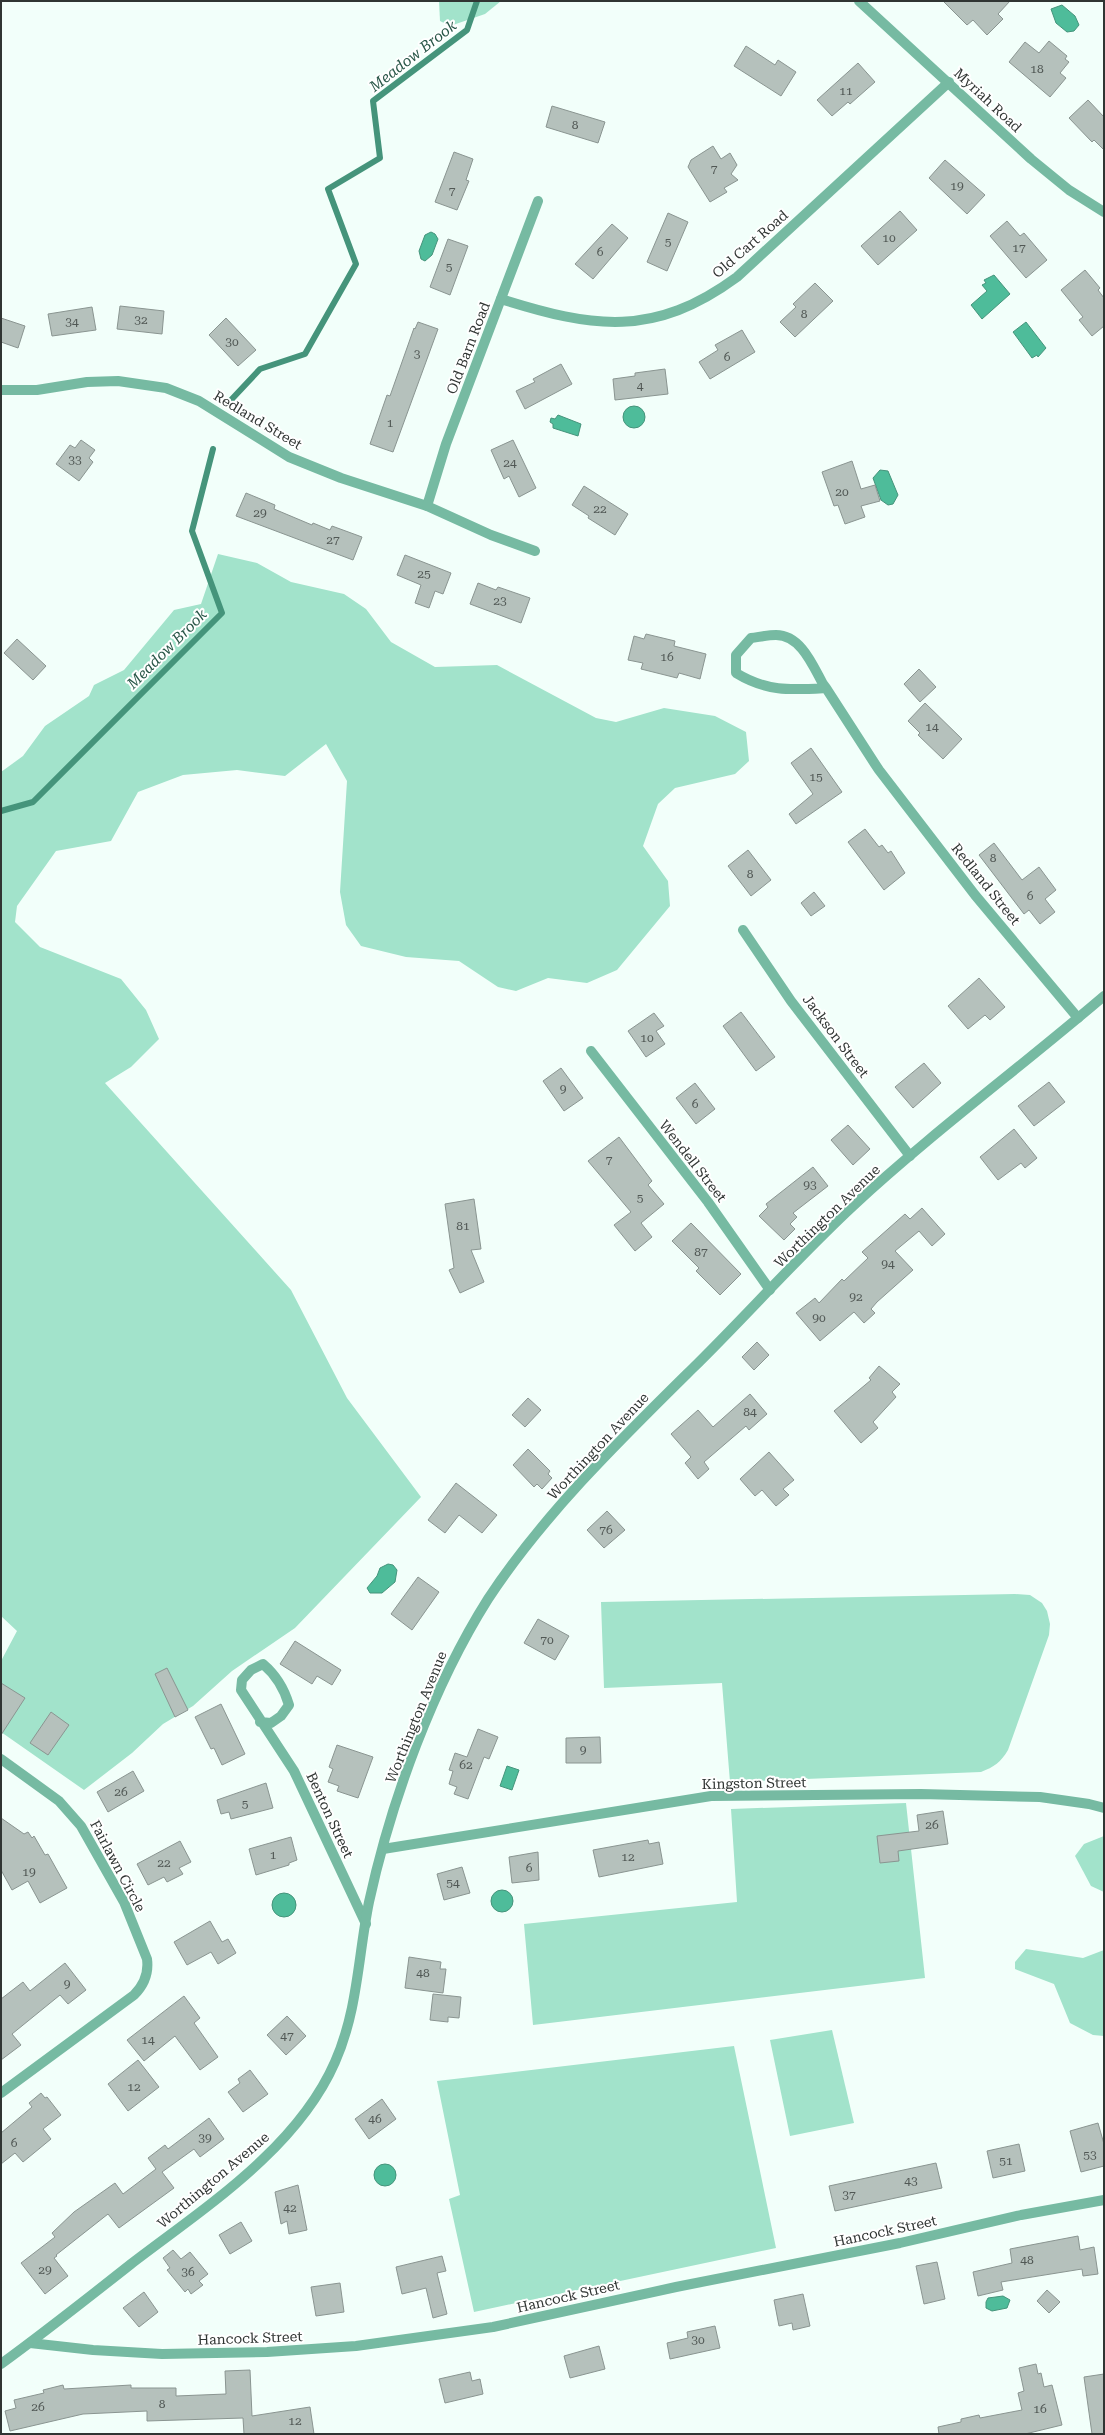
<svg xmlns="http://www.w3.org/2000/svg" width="1105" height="2435" viewBox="0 0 1105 2435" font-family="'Roboto Serif',serif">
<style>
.green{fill:#a2e3cb}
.water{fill:#4ebc9a;stroke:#45947b}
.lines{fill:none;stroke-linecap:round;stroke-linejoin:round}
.stream{stroke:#45947b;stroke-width:6}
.building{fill:#b5c1bc;stroke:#8a9591}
.minor{stroke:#76baa2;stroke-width:10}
.labels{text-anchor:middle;stroke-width:4;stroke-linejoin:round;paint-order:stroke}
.number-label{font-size:12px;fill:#515855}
.street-label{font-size:14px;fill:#303533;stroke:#fff}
.water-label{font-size:15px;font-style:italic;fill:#285647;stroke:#fff}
</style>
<rect width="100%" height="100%" fill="#f2fffa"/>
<g class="green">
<polygon points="439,1 501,1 485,14 450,26 440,21"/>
<polygon points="218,554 257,563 291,582 344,594 366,609 391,642 435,667 497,665 596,718 616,722 664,708 715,716 746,732 749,761 735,774 675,788 658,804 643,846 668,881 670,906 617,970 587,983 548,978 516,991 498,987 459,961 406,957 361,946 346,925 340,892 347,781 326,744 285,776 237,770 183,775 138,792 111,841 56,851 17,906 15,922 40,947 121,979 146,1010 159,1039 131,1067 105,1083 291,1290 347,1398 421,1497 295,1628 232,1671 193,1706 163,1724 132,1753 84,1790 1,1732 1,1661 17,1631 1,1616 1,772 23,756 45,726 89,696 94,685 124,670 174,610 201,604"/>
<path d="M 1015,1594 L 1030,1595 L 1042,1603 L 1047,1611 L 1050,1624 L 1049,1635 L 1008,1750 C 1001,1762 994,1767 981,1772 L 730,1782 L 722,1683 L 604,1688 L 601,1602 Z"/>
<polygon points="906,1803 925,1978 533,2025 524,1924 737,1902 731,1809"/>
<polygon points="1104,1836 1104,1892 1091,1886 1075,1856 1084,1844"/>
<polygon points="1026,1949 1083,1958 1104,1950 1104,2036 1093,2035 1070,2023 1054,1984 1015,1969 1015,1962"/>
<polygon points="832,2030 854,2123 790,2136 770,2040"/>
<polygon points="734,2046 776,2248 474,2312 449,2199 460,2195 437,2081"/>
</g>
<g class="water">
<polygon points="1062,5 1075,16 1079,25 1074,31 1067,32 1056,23 1051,9"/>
<polygon points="431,232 435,234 438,239 432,255 425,261 421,259 419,251 425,235"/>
<polygon points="994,275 1010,294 982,319 971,305 987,291 982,285 986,283 984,280"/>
<polygon points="1026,322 1046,348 1038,357 1037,355 1032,358 1013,332"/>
<circle cx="634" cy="417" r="11"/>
<polygon points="558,415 581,424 578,436 553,428 553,424 550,422 551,418 555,419"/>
<polygon points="880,470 888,471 898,495 893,504 888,505 881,500 873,478"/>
<polygon points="388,1564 393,1565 397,1570 395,1582 382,1593 370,1593 367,1588 377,1576 380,1568"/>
<polygon points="507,1766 519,1770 512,1790 500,1786"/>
<circle cx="502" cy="1901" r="11"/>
<circle cx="284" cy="1905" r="12"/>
<circle cx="385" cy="2175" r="11"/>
<polygon points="1003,2296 1010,2300 1007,2308 992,2311 986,2308 986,2302 988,2298"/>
</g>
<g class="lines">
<g class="stream">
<polyline points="231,400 260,369 305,354 356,264 328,189 380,158 373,101 467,30 477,1"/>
<polyline points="1,811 33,802 222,613 192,531 213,449"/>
</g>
</g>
<g class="building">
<polygon points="943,1 1010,1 998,14 1003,19 987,35 973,20 967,25"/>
<polygon points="1049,41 1067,56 1065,59 1069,62 1060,73 1066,78 1050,97 1009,62 1025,42 1039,53"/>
<polygon points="746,46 775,65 778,60 796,72 781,96 734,66"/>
<polygon points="858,63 875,82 850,104 848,102 832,116 817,100"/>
<polygon points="1088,100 1104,117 1104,150 1094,140 1092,142 1069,118"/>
<polygon points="552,106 605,122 598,143 546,127"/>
<polygon points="713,146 721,159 730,153 737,165 731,174 738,180 724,188 727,192 710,202 688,167 691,160"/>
<polygon points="454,152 473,159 466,180 469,181 457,210 435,202"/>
<polygon points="945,160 985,195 967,214 929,178"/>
<polygon points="900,211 917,230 878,265 861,246"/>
<polygon points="668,213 688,222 667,271 647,262"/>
<polygon points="1007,221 1020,236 1024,233 1047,260 1026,278 990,236"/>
<polygon points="612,224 628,238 593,279 575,264"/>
<polygon points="448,239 468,246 450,295 430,287"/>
<polygon points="1085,270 1100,288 1098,290 1104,298 1104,326 1092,336 1079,320 1083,317 1061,290"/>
<polygon points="815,283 833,301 795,337 780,322 796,307 793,304"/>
<polygon points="120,306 164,311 162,334 117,329"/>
<polygon points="92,307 96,330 52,336 48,314"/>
<polygon points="1,318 25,326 18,348 1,342"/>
<polygon points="226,318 256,350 238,366 209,335"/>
<polygon points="418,322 438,329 393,452 370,444 387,395 390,396 414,328 415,329"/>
<polygon points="742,330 755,352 710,379 699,362 718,350 715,345"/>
<polygon points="561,364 572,384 525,409 516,391 535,382 533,379"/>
<polygon points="665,369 668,394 615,400 613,379 635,376 635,373"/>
<polygon points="81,440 95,450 89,458 93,462 79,481 56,464 70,445 75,448"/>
<polygon points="513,440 536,488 519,497 509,476 504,479 491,450"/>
<polygon points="852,461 861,489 875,485 880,501 861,506 865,517 845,524 838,505 834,506 822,472"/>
<polygon points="584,486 628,514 615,535 588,518 589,516 572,505"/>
<polygon points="246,493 275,505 274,509 312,525 313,523 330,530 332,526 362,537 353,560 236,516"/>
<polygon points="405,555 451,573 443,594 435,591 429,608 415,603 421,585 397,575"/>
<polygon points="478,583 496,590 498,587 530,598 521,623 470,604"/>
<polygon points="646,634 675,641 674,646 706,654 700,679 679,673 677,678 641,669 643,663 628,660 634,636 644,639"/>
<polygon points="17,639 46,666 33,680 4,653"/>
<polygon points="919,669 936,687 920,702 904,684"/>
<polygon points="925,703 962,739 943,759 918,735 920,733 908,721"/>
<polygon points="811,748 842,792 796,824 789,814 813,794 791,763"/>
<polygon points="865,829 879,847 882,845 888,853 891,851 905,873 884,890 848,842"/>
<polygon points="994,843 1022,880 1039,867 1056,890 1045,899 1055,912 1040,924 1029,910 1024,914 979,855"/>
<polygon points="748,850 771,880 751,896 728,866"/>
<polygon points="814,892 825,906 811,916 801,903"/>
<polygon points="979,978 1005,1007 990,1020 985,1015 968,1029 948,1006"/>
<polygon points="741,1012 775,1057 756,1071 723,1026"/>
<polygon points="654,1013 664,1026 656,1031 665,1044 646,1057 628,1031"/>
<polygon points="924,1063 941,1083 913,1108 895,1087"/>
<polygon points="561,1068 583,1098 564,1111 543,1081"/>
<polygon points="1049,1082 1065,1102 1034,1126 1018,1106"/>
<polygon points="695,1083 715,1109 696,1124 676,1098"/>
<polygon points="848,1125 870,1149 853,1165 831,1140"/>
<polygon points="1014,1129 1037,1158 1025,1168 1021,1163 998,1180 980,1157"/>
<polygon points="619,1137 652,1181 648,1185 664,1204 641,1223 652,1237 635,1251 614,1225 631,1212 588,1161"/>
<polygon points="813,1167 828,1186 793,1213 797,1217 790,1224 795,1229 784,1240 759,1216 768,1207 766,1204"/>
<polygon points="474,1199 481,1249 471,1250 484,1282 460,1293 449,1270 454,1268 445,1204"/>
<polygon points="922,1208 945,1234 932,1246 919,1231 895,1251 913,1270 877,1302 871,1309 875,1313 864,1323 854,1312 820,1341 796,1313 815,1298 819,1303 842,1279 844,1281 868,1258 862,1252 905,1214 910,1219"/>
<polygon points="691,1223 741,1274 720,1295 696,1271 699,1268 672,1241"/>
<polygon points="757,1342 769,1355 754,1370 742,1357"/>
<polygon points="879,1366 900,1384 892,1392 896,1397 873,1422 878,1428 861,1443 834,1411 871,1380 869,1378"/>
<polygon points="750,1394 767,1414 749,1430 746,1426 704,1462 709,1469 698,1479 685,1463 691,1457 671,1434 698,1410 713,1427"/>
<polygon points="528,1398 541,1410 525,1427 512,1415"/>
<polygon points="528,1449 550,1471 548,1474 552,1478 542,1489 537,1484 534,1487 513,1465"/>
<polygon points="769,1452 794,1480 783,1489 789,1495 776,1506 762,1490 755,1496 740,1479"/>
<polygon points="456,1483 497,1515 482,1533 459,1515 445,1533 428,1520"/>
<polygon points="607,1511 625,1530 604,1548 587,1530"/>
<polygon points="418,1577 439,1592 412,1630 391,1614"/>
<polygon points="538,1619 569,1636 555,1660 524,1643"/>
<polygon points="295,1641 341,1670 332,1685 317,1676 312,1684 280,1664"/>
<polygon points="167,1668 188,1710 175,1717 155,1674"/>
<polygon points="1,1683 25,1698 1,1735"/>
<polygon points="221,1704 245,1754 222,1765 214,1748 211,1749 195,1717"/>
<polygon points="51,1712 69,1725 48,1755 30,1743"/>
<polygon points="478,1729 498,1737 489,1759 484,1757 468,1799 454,1794 457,1787 449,1784 453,1771 449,1770 455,1753 467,1757"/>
<polygon points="600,1737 601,1763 566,1763 566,1738"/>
<polygon points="337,1745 373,1757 358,1798 337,1791 339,1786 328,1782 333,1769 329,1767"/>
<polygon points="133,1771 144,1791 108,1812 97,1792"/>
<polygon points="266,1783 273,1808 231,1819 229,1812 221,1814 217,1800"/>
<polygon points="943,1811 948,1844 898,1851 899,1861 880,1863 877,1836 919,1831 917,1815"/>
<polygon points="1,1818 24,1834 28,1832 32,1838 34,1836 45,1855 48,1854 67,1888 40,1903 28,1881 12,1890 1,1870"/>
<polygon points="291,1837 297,1860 289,1863 289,1865 256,1875 249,1849"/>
<polygon points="648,1840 649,1844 659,1842 663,1864 599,1877 593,1850"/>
<polygon points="180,1841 191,1862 179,1868 183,1874 167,1882 164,1877 148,1885 137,1864"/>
<polygon points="538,1852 539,1880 512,1883 509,1857"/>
<polygon points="462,1867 470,1893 444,1900 437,1874"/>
<polygon points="210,1921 222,1942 228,1939 236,1953 218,1964 211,1952 187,1965 174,1942"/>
<polygon points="409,1957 441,1962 440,1969 446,1969 443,1993 405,1988"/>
<polygon points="65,1963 86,1990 68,2004 60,1995 12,2034 21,2045 1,2060 1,1999 23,1982 30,1991"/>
<polygon points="433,1994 461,1997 459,2018 448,2017 448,2022 430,2020"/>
<polygon points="184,1996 200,2018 194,2023 218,2057 200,2070 175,2036 144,2061 127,2040"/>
<polygon points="287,2016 306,2036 286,2055 267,2035"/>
<polygon points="138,2060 159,2087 128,2111 108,2084"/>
<polygon points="250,2070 268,2094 243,2112 228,2092 240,2083 238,2079"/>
<polygon points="41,2093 45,2098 47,2097 61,2115 43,2129 51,2139 23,2162 15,2153 1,2164 1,2133 32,2107 29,2103"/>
<polygon points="382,2099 396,2119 369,2139 355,2119"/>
<polygon points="209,2118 224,2139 200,2157 194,2149 162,2172 174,2188 119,2228 108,2214 56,2255 57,2256 54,2258 68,2276 45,2294 21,2263 55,2237 52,2233 74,2212 115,2183 123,2194 156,2169 148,2158 165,2145 168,2149"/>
<polygon points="1098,2123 1104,2144 1104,2166 1081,2172 1070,2131"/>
<polygon points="1019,2144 1025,2171 993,2178 987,2151"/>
<polygon points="936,2163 942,2188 835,2211 829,2186"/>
<polygon points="298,2185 307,2230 289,2234 287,2221 281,2224 275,2192"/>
<polygon points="241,2222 252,2241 230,2254 219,2235"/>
<polygon points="1078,2236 1080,2250 1094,2247 1098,2274 1083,2276 1082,2269 1001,2282 1003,2290 978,2296 973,2272 1012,2263 1010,2249"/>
<polygon points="173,2250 181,2259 190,2252 208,2274 199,2281 203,2285 191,2294 188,2289 185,2292 167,2270 170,2268 163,2258"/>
<polygon points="442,2256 446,2271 437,2273 447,2314 433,2318 426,2288 402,2294 396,2267"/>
<polygon points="937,2262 945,2299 924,2304 916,2266"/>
<polygon points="340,2283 344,2312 316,2316 311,2287"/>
<polygon points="1047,2290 1060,2302 1049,2313 1037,2301"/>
<polygon points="144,2292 158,2312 139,2327 123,2308"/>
<polygon points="803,2294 810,2326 793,2330 792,2323 779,2326 774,2300"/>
<polygon points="715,2326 720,2348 670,2359 667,2343 688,2338 687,2332"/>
<polygon points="599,2346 605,2369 570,2378 564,2356"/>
<polygon points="1036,2364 1038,2374 1041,2373 1044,2387 1052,2385 1062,2425 1025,2434 939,2434 938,2427 961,2422 961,2419 979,2415 980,2418 1022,2410 1018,2393 1024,2391 1019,2368"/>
<polygon points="250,2370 252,2416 310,2407 314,2434 244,2434 243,2418 147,2421 147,2411 83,2414 10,2431 5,2411 16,2408 14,2400 44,2393 43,2390 63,2385 64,2389 131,2385 131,2388 176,2388 176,2396 226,2394 225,2371"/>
<polygon points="470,2372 472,2381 480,2379 483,2394 445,2403 439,2379"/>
<polygon points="1104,2374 1104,2434 1092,2434 1084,2377"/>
</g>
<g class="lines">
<g class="minor">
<polyline points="859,1 1031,159 1069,190 1104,212"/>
<path d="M 501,299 C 593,328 654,338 737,277 L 949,82"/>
<polyline points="1,390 37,390 87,382 118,381 166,388 199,401 289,457 341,478 427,506 491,535 535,551"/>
<polyline points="427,506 446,444 538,201"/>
<path d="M 826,688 C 791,690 767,692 736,673 L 736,655 L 751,638 C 759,637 768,635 776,635 C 801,635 813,666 823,684 L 826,688 L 875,764 L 879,770 L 975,895 L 1078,1018"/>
<polyline points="743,930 791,1001 910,1156"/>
<polyline points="591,1051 708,1202 770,1290"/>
<path d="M 260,1722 L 271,1723 L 281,1716 L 289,1705 C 284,1688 276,1675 263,1664 L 251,1670 L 242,1680 L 241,1690 L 294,1771 L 366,1924"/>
<path d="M 1,1759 L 59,1801 L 81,1826 L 124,1902 L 147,1959 C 149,1974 144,1985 134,1995 L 1,2093"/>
<polyline points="383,1849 711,1796 921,1794 1040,1797 1089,1804 1104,1808"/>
<polyline points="30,2343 93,2350 162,2354 267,2352 356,2346 493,2327 676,2287 900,2243 1021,2215 1104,2200"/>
<path d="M 1,2364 C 45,2332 88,2298 131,2264 C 204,2208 297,2149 335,2062 C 358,2010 358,1956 369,1902 C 391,1801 433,1686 488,1599 C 543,1515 622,1438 693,1368 C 747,1315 797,1258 853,1206 C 933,1132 1021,1067 1104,996"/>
</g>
</g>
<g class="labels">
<g class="number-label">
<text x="1037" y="73">18</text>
<text x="846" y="95">11</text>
<text x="575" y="129">8</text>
<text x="714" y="173">7</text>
<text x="957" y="190">19</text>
<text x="452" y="195">7</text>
<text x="889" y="242">10</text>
<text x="668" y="246">5</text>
<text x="1019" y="252">17</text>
<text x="600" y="256">6</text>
<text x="449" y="271">5</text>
<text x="804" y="318">8</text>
<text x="141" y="324">32</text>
<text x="72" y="326">34</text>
<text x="232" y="346">30</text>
<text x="417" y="358">3</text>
<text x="727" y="361">6</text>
<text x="640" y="390">4</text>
<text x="390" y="427">1</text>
<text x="75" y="464">33</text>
<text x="510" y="467">24</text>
<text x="842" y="496">20</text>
<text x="600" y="513">22</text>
<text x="260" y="517">29</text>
<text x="333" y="544">27</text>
<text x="424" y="578">25</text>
<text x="500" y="605">23</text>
<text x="667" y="661">16</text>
<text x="932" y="731">14</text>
<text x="816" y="781">15</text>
<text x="993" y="862">8</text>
<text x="750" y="878">8</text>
<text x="1030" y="900">6</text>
<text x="647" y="1042">10</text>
<text x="563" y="1093">9</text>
<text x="695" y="1108">6</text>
<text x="609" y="1164">7</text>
<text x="810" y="1189">93</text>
<text x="640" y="1202">5</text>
<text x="463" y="1230">81</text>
<text x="701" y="1256">87</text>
<text x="888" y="1268">94</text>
<text x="856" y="1301">92</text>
<text x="819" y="1322">90</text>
<text x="750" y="1416">84</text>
<text x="606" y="1534">76</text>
<text x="547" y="1644">70</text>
<text x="583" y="1754">9</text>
<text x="466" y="1769">62</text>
<text x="121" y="1796">26</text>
<text x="245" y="1808">5</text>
<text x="932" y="1829">26</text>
<text x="273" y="1859">1</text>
<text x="628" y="1861">12</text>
<text x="164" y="1867">22</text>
<text x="529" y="1872">6</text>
<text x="29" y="1876">19</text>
<text x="453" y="1887">54</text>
<text x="423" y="1977">48</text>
<text x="67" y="1988">9</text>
<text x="287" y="2040">47</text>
<text x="148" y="2044">14</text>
<text x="134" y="2091">12</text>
<text x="375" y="2123">46</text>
<text x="205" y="2142">39</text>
<text x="14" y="2147">6</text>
<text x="1090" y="2159">53</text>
<text x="1006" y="2165">51</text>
<text x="911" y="2185">43</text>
<text x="849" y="2199">37</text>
<text x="290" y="2212">42</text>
<text x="1027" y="2264">48</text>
<text x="45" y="2274">29</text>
<text x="188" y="2276">36</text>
<text x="698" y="2344">30</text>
<text x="162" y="2408">8</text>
<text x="38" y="2411">26</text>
<text x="1040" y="2413">16</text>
<text x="295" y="2425">12</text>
</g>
<g class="street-label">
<text transform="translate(988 100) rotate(43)" y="5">Myriah Road</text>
<text transform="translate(750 244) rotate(-41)" y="5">Old Cart Road</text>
<text transform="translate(468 348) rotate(-69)" y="5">Old Barn Road</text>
<text transform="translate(258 420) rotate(31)" y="5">Redland Street</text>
<text transform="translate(986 884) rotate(51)" y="5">Redland Street</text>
<text transform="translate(836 1036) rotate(53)" y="5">Jackson Street</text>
<text transform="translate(693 1161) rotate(52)" y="5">Wendell Street</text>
<text transform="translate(827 1216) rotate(-44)" y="5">Worthington Avenue</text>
<text transform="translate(598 1446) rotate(-47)" y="5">Worthington Avenue</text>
<text transform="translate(416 1717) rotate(-68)" y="5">Worthington Avenue</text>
<text transform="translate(754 1783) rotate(-1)" y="5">Kingston Street</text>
<text transform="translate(330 1815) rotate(65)" y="5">Benton Street</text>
<text transform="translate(118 1866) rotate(62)" y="5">Fairlawn Circle</text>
<text transform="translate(213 2180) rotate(-40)" y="5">Worthington Avenue</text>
<text transform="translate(885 2231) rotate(-12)" y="5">Hancock Street</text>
<text transform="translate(568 2296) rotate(-13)" y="5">Hancock Street</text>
<text transform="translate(250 2338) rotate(-2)" y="5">Hancock Street</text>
</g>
<g class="water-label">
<text transform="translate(413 56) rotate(-38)" y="5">Meadow Brook</text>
<text transform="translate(167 649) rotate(-45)" y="5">Meadow Brook</text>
</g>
</g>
<rect width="1105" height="2435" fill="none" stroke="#303533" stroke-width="4"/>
</svg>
